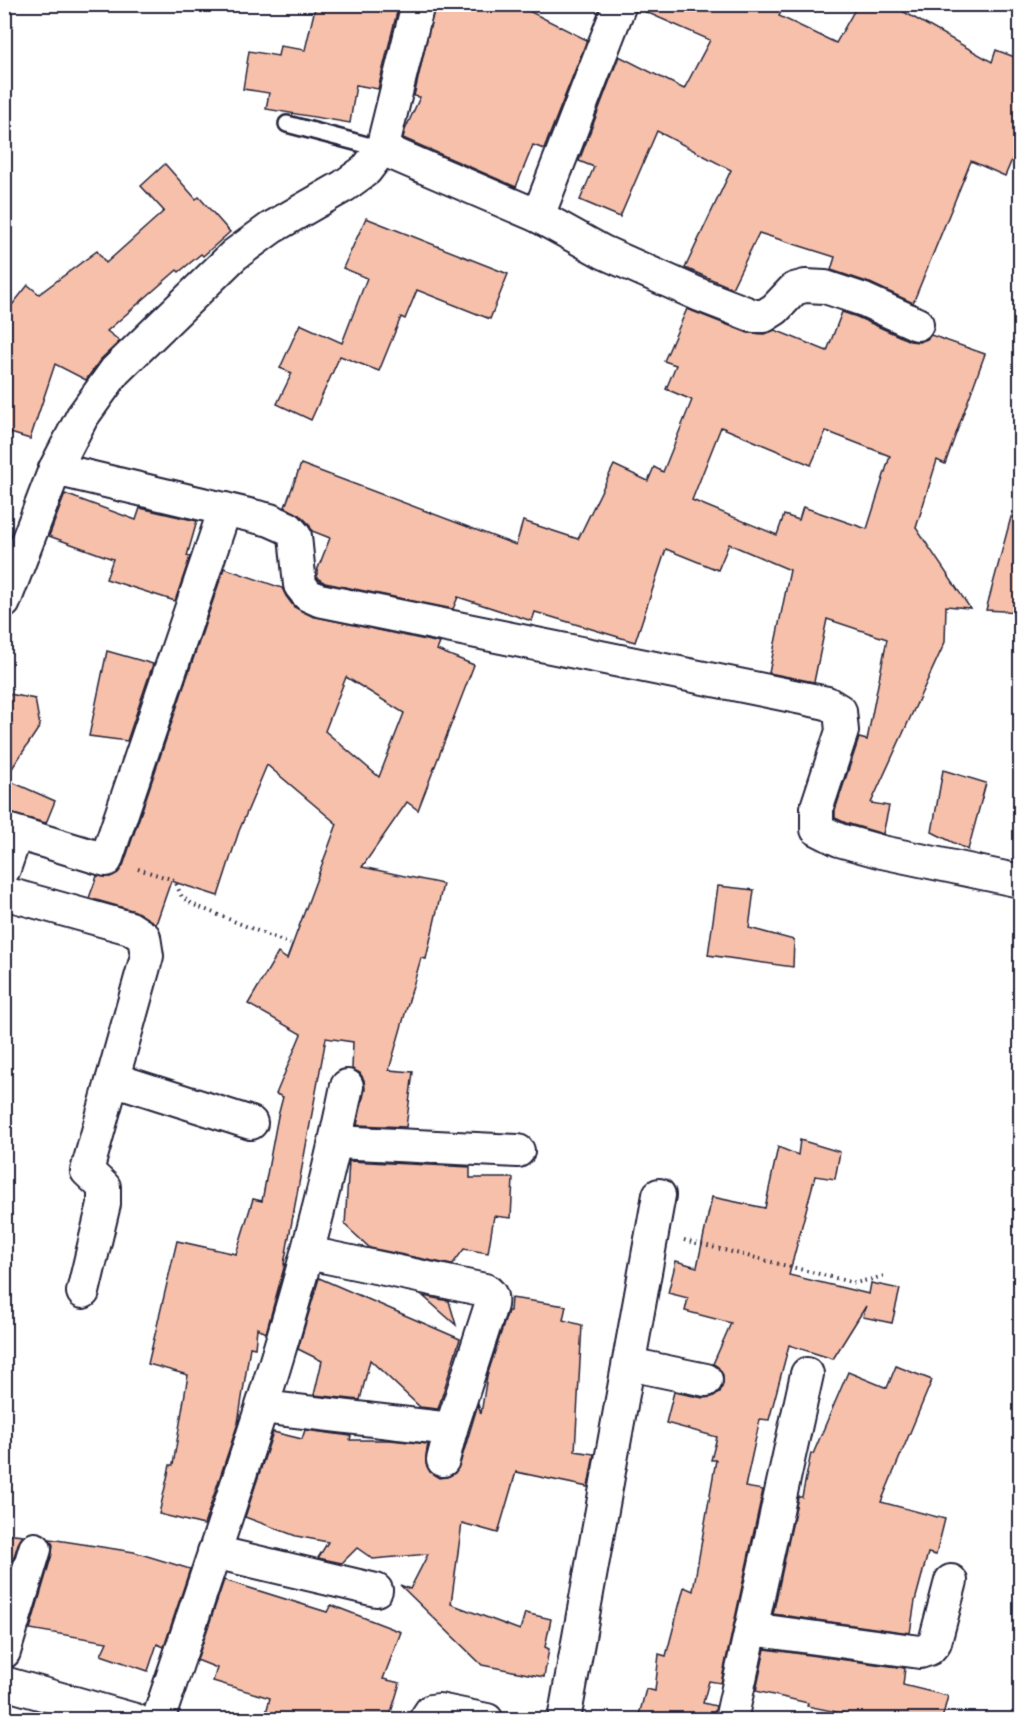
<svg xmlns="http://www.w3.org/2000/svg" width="1025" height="1724" viewBox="0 0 1025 1724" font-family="'Comic Neue',sans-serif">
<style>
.building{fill:#f6c0aa;stroke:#22223b;stroke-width:1.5;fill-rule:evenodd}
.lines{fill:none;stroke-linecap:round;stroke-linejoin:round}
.service-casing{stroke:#22223b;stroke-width:20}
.minor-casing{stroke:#22223b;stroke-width:36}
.path{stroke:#22223b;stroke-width:4;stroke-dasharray:1.5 4.5;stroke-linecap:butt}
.service{stroke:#fff;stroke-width:15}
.minor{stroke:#fff;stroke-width:32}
</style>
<rect width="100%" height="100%" fill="#fff"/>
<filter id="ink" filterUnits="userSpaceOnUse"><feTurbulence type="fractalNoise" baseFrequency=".0167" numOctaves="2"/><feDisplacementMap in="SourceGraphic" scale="12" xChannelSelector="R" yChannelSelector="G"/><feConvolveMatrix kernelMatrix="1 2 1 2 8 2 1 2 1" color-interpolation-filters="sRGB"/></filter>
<g filter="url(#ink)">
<g class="building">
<polygon points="316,4 399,4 378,89 356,85 350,123 266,109 269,93 243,89 249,51 278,56 280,46 305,50"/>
<polygon points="435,4 515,4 587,40 544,149 533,145 516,187 403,138 405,130 420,97 414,96"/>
<polygon points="638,4 785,4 779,16 836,43 858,4 890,4 992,62 996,50 1020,59 1020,141 1005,176 971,161 913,303 870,283 831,270 835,257 759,233 732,288 685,268 731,170 657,131 620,217 580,200 594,167 579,161 619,56 684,89 710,40 637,8"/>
<polygon points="165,164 196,199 199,197 230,232 203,256 201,254 179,272 177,270 107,331 120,341 100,360 86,380 55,364 30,439 4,431 4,315 28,285 39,294 97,251 106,263 164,211 141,186"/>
<polygon points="366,218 508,274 490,319 417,290 405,319 401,317 379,371 340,356 311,420 277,404 292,373 280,368 300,324 342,343 367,278 343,268"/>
<path d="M 687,309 L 748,333 L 764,334 L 775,330 L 827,351 L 842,312 L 857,317 L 910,341 L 919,342 L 927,339 L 931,335 L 985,354 L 945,464 L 937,460 L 916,528 L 970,608 L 946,606 L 945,642 L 871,803 L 889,806 L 883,834 L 846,823 L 835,818 L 835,810 L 859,738 L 867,740 L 887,639 L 827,619 L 814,682 L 769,673 L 790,570 L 729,544 L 718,570 L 666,549 L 635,642 L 535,612 L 532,621 L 458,597 L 453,609 L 325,583 L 317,578 L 317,571 L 330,538 L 312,531 L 309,524 L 301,516 L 285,507 L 301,464 L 516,545 L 523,521 L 578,539 L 614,465 L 648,481 L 654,467 L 663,472 L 692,400 L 666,389 L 676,365 L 664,361 ZM 721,427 L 811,465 L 826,431 L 890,456 L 867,529 L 803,507 L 799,520 L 784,515 L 777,535 L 692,500 Z"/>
<polygon points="65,494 136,520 140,508 197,521 187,556 190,557 175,601 106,579 113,559 49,536"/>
<polygon points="1011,517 1020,518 1020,612 986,610"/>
<path d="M 224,568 L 282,588 L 286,596 L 294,607 L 312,616 L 440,643 L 437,650 L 474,665 L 418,810 L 407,802 L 362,867 L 443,884 L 426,959 L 421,958 L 389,1070 L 413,1072 L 406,1127 L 357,1125 L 365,1089 L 364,1080 L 360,1073 L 352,1069 L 353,1042 L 326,1038 L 284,1264 L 285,1264 L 266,1333 L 257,1328 L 255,1348 L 250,1347 L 238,1423 L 204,1525 L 159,1514 L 170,1465 L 173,1465 L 188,1375 L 148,1364 L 177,1241 L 236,1254 L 253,1199 L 262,1201 L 278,1116 L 283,1097 L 276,1094 L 301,1034 L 248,1004 L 278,953 L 287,959 L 337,824 L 267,765 L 239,831 L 218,896 L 171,881 L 156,924 L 135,911 L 89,898 L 97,876 L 110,877 L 118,873 L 123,866 ZM 346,677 L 404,713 L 379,777 L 325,731 Z"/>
<polygon points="107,651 153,664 127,741 89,736"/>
<polygon points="4,693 35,699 40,726 5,779 55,801 46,823 4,812"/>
<polygon points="943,770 986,783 968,850 932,832"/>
<polygon points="718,886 754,890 749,928 794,940 793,967 708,955"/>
<polygon points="800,1140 840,1152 835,1179 815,1176 789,1275 869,1294 871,1283 900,1289 892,1323 863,1317 866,1306 833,1359 789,1345 769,1420 760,1419 745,1487 763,1490 721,1683 709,1681 703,1703 716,1706 713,1719 638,1719 646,1689 655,1691 659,1654 666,1656 684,1587 693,1591 716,1460 711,1460 717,1437 666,1423 674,1392 703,1398 712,1397 720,1392 723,1384 723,1375 718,1367 713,1364 731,1323 685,1311 688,1298 668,1293 676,1261 697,1267 712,1197 765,1208 778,1147 798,1155"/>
<polygon points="349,1161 470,1167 470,1178 513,1178 511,1218 494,1216 488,1253 464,1249 452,1265 370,1248 345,1225"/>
<polygon points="319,1278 460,1339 438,1409 420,1407 370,1360 360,1400 314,1395 322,1361 298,1349"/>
<polygon points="423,1296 449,1301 456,1325"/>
<polygon points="511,1298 566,1306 563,1320 582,1325 575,1451 594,1454 588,1487 516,1472 498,1533 462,1523 451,1604 520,1630 525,1613 551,1619 545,1647 549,1649 544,1677 482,1665 400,1585 410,1589 428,1554 373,1559 357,1548 342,1563 318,1558 328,1542 296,1536 245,1517 273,1432 302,1439 305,1430 351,1436 350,1440 390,1440 428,1444 426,1455 426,1464 430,1472 439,1478 447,1477 455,1473 460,1464 478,1404 481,1414 487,1376 508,1311 510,1311"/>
<polygon points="896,1366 932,1380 881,1502 945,1519 936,1555 928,1553 915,1601 910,1633 773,1614 798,1497 802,1497 811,1453 813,1454 848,1372 887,1388"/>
<polygon points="4,1533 23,1535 18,1544 4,1588"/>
<polygon points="50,1539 134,1552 190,1569 164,1647 157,1644 148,1671 101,1655 107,1642 30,1629 52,1554 53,1545"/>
<polygon points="224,1580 327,1612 331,1605 401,1632 383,1679 400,1683 389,1719 289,1719 266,1713 270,1698 213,1681 217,1668 197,1660"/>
<polygon points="765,1649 905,1668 903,1685 948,1696 942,1719 862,1719 847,1716 847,1714 807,1706 808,1703 756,1691"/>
</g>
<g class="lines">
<defs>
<polyline id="service" points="287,124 382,149"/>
<g id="minor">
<polyline points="382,149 538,216 603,252 700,295 754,316 764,316 775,309 794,289 805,286 825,287 864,300 917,324"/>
<polyline points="538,216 620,4"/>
<polyline points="55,469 270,520 288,528 295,536 300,585 308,595 319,600 827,703 840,711 842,731 817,807 817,829 839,840 882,852 1020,881"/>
<polyline points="4,602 55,469 82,417 115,371 234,255 271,228 344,186 366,170 382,149 418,4"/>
<polyline points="4,829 106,860 225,509"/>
<polyline points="4,869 16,834"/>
<polyline points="4,893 130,928 144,937 147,956 87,1171 104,1187 104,1204 83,1292"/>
<polyline points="113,1079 251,1123"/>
<polyline points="336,1142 518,1151"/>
<path d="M 308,1253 L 485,1290 C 492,1294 492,1298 491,1305 L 451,1429 L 443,1460"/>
<polyline points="629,1364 706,1380"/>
<polyline points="262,1407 451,1429"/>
<polyline points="214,1552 376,1590"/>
<polyline points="751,1629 920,1652 929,1649 935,1642 951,1581"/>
<polyline points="4,1652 35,1549"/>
<polyline points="4,1683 135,1720"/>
<path d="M 158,1720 C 228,1511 303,1302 347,1086"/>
<polyline points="425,1720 431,1711 439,1710 487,1720"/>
<polyline points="564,1720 659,1195"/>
<polyline points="731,1720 807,1374"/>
</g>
</defs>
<use href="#service" class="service-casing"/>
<use href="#minor" class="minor-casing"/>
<g class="path">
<polyline points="138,869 174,880 182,897 194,905 290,944"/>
<polyline points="684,1240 855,1283 885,1276"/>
</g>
<use href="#service" class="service"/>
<use href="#minor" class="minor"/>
</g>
</g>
<rect width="1025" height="1724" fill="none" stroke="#fff" stroke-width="24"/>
<rect x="12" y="12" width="1001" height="1700" fill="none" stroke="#22223b" stroke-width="2" filter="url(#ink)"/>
</svg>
